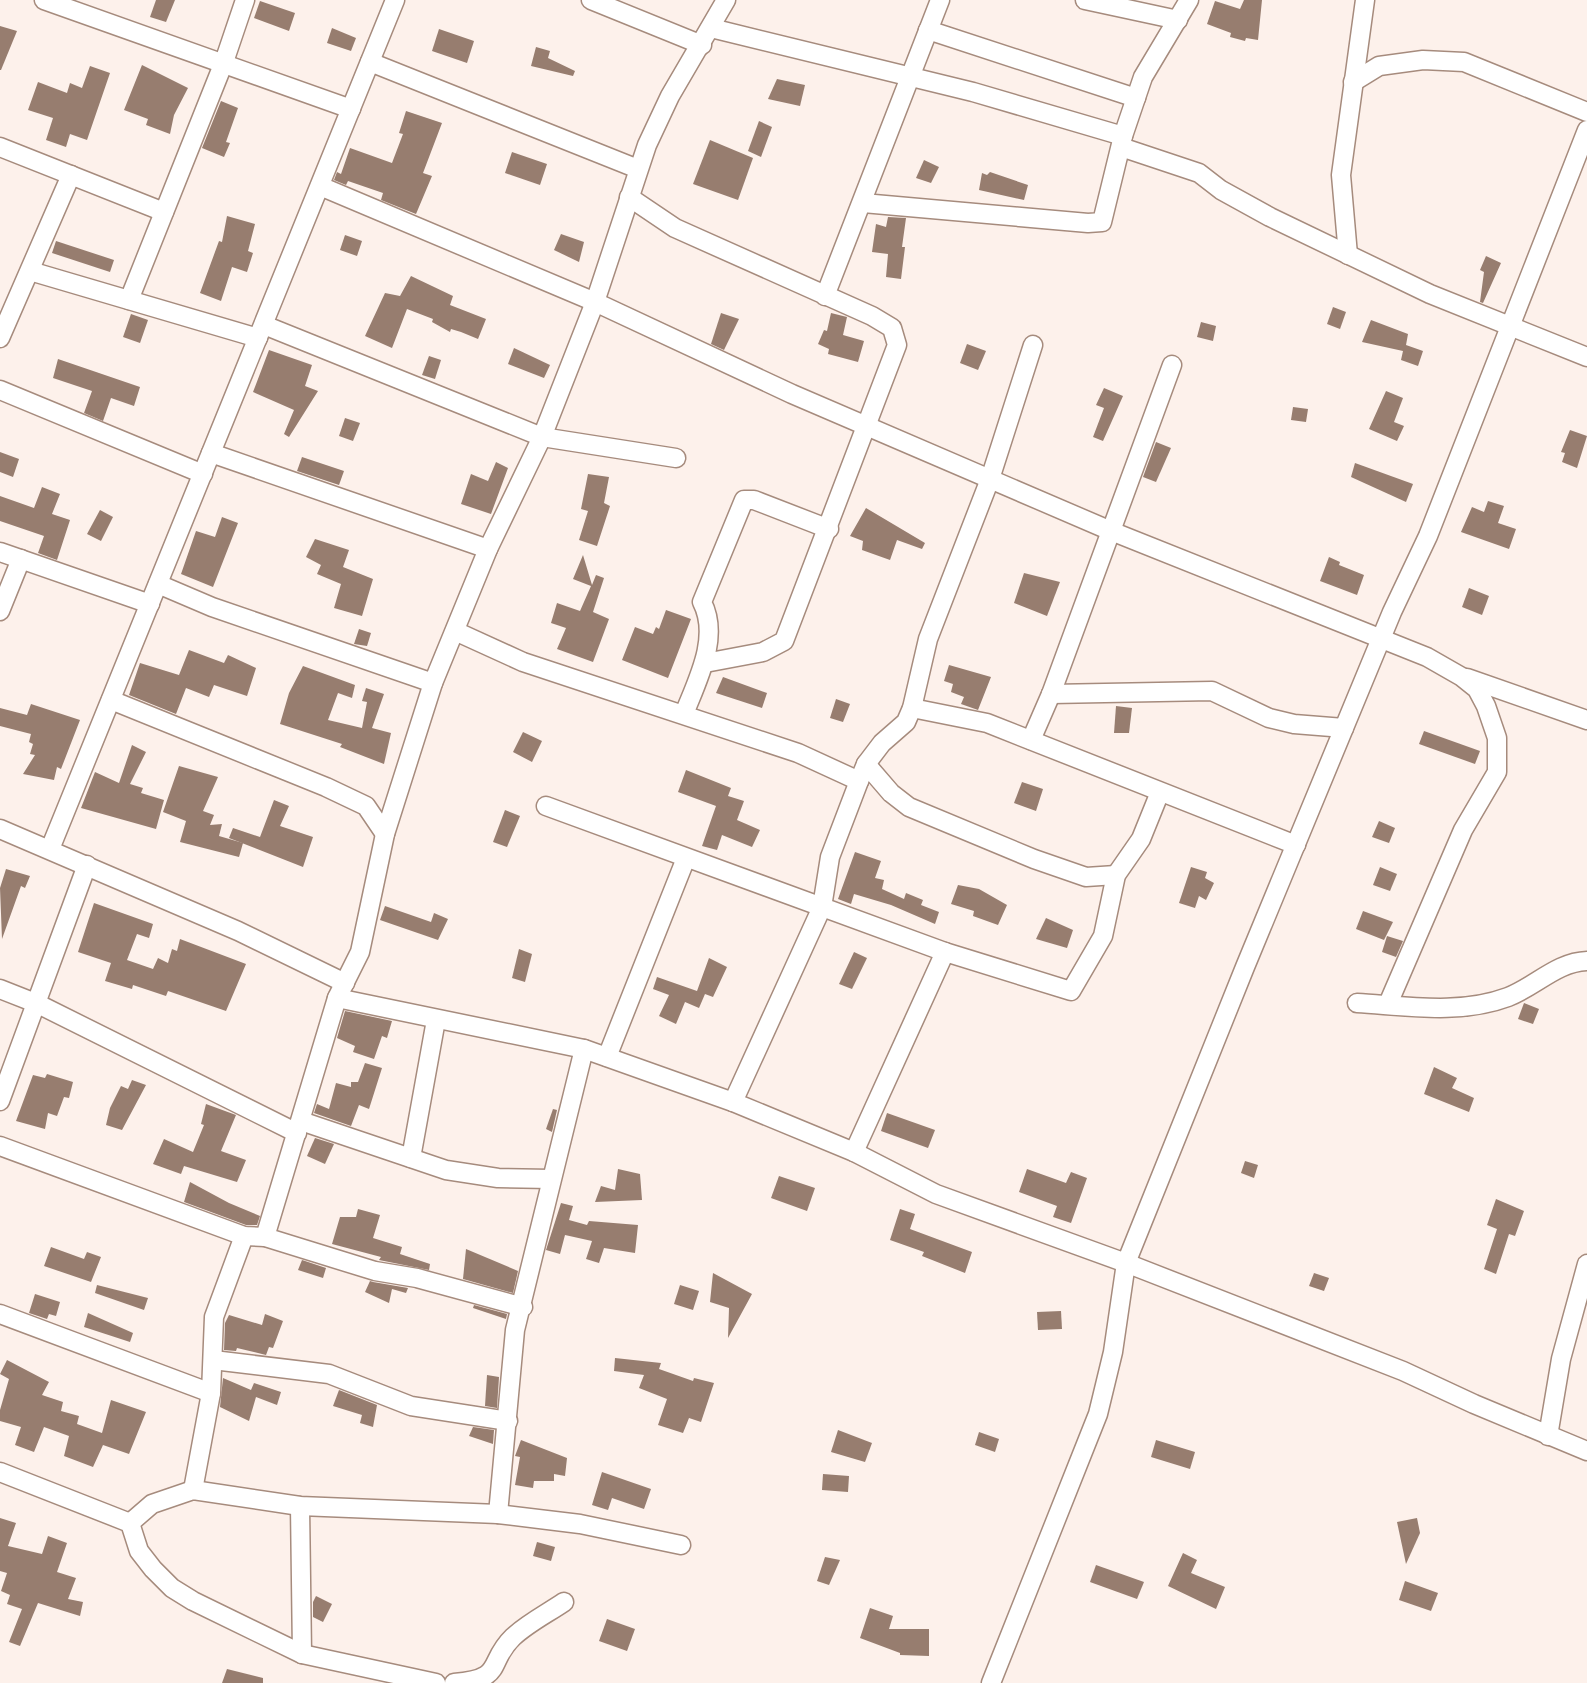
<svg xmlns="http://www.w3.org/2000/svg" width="1587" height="1683" viewBox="0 0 1587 1683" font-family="Ubuntu,sans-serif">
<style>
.building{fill:#977d6f}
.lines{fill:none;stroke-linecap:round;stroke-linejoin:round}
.minor-casing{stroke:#a68b7d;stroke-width:21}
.minor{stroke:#fff;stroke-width:18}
</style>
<rect width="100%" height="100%" fill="#fdf1eb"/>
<g class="building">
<polygon points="156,0 175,0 166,22 150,17"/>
<polygon points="1244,0 1262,0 1258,40 1246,38 1245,41 1230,37 1231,33 1207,24 1215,1 1240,9"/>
<polygon points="260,1 295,13 289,31 254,18"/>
<polygon points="0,26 17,31 1,70 0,70"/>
<polygon points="332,28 356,38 351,51 327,43"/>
<polygon points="439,29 474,41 467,63 432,51"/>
<polygon points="536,47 550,51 548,58 575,71 573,76 531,66"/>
<polygon points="142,65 188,88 174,115 170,134 146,125 148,119 124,110"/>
<polygon points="90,66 110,73 87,140 70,134 66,147 46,140 53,118 28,110 38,82 67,93 70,83 82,88"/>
<polygon points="777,79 805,85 800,106 768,99"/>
<polygon points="221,101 238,108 226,142 230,143 224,157 202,148"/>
<polygon points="406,111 442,123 423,173 432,176 416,214 381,200 383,193 348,181 346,185 334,180 337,172 341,174 350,148 392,163 403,134 399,133"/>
<polygon points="759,121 772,127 761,157 748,151"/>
<polygon points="710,140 753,158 738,200 693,184"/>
<polygon points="512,152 547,164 540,185 505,173"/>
<polygon points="924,160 939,167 931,183 916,178"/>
<polygon points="990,172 1028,185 1024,200 979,190 982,173 987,175"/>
<polygon points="227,216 255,224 248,251 253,253 247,272 232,267 221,301 200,293 219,241 222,242"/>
<polygon points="888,217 906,218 902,247 905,247 901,279 886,277 888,254 872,252 876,224 886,227"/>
<polygon points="561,234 584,242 579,262 554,250"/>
<polygon points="345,235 362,241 357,256 340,250"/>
<polygon points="56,241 114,260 110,272 52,253"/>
<polygon points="1486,256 1501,263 1483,303 1480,302 1484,272 1480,270"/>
<polygon points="411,276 453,296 450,305 486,319 478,339 461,332 451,329 450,332 432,322 433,319 407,309 392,348 365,336 385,293 400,296"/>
<polygon points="1333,307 1346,312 1340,329 1327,324"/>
<polygon points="721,313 739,319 724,350 711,344"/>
<polygon points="831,313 847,317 843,335 864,341 858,362 828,354 829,349 818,344 824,330 827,331"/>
<polygon points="131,314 148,320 140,343 123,337"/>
<polygon points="1371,320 1408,334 1406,345 1423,351 1418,366 1401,360 1403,351 1362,342"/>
<polygon points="1201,322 1216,326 1213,341 1197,337"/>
<polygon points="967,344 986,351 978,370 960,363"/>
<polygon points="514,348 550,365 544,378 508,364"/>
<polygon points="269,350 312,365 305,386 318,391 289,437 284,434 294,410 253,392"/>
<polygon points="429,356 441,360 435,379 422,375"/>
<polygon points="58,359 140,387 134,406 111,398 103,421 84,413 92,391 53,378"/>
<polygon points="1104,388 1123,396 1103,441 1093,437 1104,408 1096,405"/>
<polygon points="1386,391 1403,398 1394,422 1404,426 1397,441 1369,429"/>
<polygon points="1293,407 1308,409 1306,422 1291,420"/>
<polygon points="345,418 360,423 353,441 339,436"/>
<polygon points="1570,430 1587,436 1577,468 1562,462 1565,453 1561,452"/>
<polygon points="1156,442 1171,448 1156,482 1143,477"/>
<polygon points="0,452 19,459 13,477 0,472"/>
<polygon points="302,457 344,471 339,485 297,471"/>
<polygon points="496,462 508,468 491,514 461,504 471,474 488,481"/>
<polygon points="1355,463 1413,484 1406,502 1351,477"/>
<polygon points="588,474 609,477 604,503 610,506 597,546 579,540 588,511 581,509"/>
<polygon points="42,487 60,494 52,514 70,520 57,560 38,553 44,536 0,521 0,496 34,508"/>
<polygon points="1488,501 1504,506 1498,523 1516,529 1509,549 1461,532 1472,507 1484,512"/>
<polygon points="866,508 925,543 922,549 897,540 890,560 862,550 863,541 850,536"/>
<polygon points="100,510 113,517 101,541 87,534"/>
<polygon points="222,517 238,523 213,587 181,574 196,531 215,537"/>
<polygon points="315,539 349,550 343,567 373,579 362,616 334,608 341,584 317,574 321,565 306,557"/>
<polygon points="583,555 592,585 596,575 604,578 593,612 609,619 593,662 557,649 566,628 551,623 557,603 580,611 591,586 573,579"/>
<polygon points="1329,557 1340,562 1339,565 1364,575 1357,595 1320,581"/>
<polygon points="1024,573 1060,582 1047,616 1014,603"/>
<polygon points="1469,588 1489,596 1482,615 1462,607"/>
<polygon points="666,610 691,619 668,678 622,660 635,627 653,634 656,627 659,629"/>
<polygon points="359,629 371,633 367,646 354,644"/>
<polygon points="189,650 224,663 228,655 256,668 247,696 214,685 209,697 186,688 176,714 129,695 140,663 179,675"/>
<polygon points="949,665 991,677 978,710 961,704 964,697 951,692 953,684 944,681"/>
<polygon points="303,666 355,685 352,698 338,693 328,720 362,728 367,702 362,701 366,688 384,694 372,728 391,733 384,764 340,747 342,744 280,724 289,693"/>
<polygon points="723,677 767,693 762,708 716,693"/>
<polygon points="836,699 850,704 843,722 830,718"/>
<polygon points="31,704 80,720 61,769 57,767 54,780 23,774 35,755 30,754 33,744 29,742 31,734 0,726 0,708 27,715"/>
<polygon points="1116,706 1132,708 1129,733 1114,733"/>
<polygon points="1424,731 1480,751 1475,764 1419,744"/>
<polygon points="523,732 542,741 532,762 513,752"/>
<polygon points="132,745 146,752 130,784 143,788 141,793 164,800 156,829 81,808 95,772 119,783"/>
<polygon points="179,766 218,777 203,811 214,815 210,825 222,824 219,836 243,843 239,857 180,842 186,821 163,812"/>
<polygon points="686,770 731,788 728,796 744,801 737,820 760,830 752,847 722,835 717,850 702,846 716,806 678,792"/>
<polygon points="1022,782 1043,789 1036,811 1014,803"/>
<polygon points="274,800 289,806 280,826 313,837 303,867 229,838 233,828 260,837"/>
<polygon points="505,810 520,816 507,847 493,842"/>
<polygon points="1379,821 1395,828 1389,843 1372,837"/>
<polygon points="855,852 881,861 875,878 884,880 882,889 904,899 906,893 923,900 921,905 939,912 935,924 891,905 854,894 851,904 838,899"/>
<polygon points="1191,867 1207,872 1205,878 1214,883 1206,900 1199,896 1195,908 1179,903"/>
<polygon points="1380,867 1397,874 1390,891 1373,885"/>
<polygon points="6,869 30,876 25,888 21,886 2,939 0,888"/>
<polygon points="958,885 979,889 1007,905 998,925 973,916 974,911 951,904"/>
<polygon points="94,903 153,924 149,938 137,934 127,960 153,969 158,958 168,963 172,949 177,951 180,939 246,964 226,1011 168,991 166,996 133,985 132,989 105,981 111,963 78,952"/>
<polygon points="385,906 431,922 434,913 448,919 438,940 380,920"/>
<polygon points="1363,911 1393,922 1384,940 1356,929"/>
<polygon points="1046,918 1073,930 1067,948 1036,939"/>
<polygon points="1387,936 1403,941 1396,957 1382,952"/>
<polygon points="519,949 532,954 525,982 512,978"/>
<polygon points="854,952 867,958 852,989 839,984"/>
<polygon points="709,958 727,967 713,997 705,994 699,1008 685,1002 676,1024 659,1016 669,995 653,989 657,977 697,991"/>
<polygon points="1524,1003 1539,1009 1533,1024 1518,1019"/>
<polygon points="345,1011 392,1021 387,1038 382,1036 374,1059 353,1052 355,1046 337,1038"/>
<polygon points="365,1063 382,1068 369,1109 359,1105 351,1126 314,1113 317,1104 329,1109 336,1083 351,1087 351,1082 358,1082"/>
<polygon points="1434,1067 1457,1078 1452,1088 1474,1098 1469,1112 1424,1094"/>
<polygon points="47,1074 73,1082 69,1098 64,1097 57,1116 48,1113 45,1129 16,1121 33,1075 45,1078"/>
<polygon points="132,1080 146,1085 122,1130 106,1125 110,1108 121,1086 128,1089"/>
<polygon points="206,1104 236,1115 221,1151 246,1160 237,1182 184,1166 181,1174 153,1164 164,1139 193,1152 204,1125 201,1124"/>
<polygon points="553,1109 557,1110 552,1132 546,1129"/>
<polygon points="887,1113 935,1130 928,1148 881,1131"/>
<polygon points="315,1138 334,1144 325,1164 307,1156"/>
<polygon points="1245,1161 1258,1165 1254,1178 1241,1173"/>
<polygon points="618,1169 640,1174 642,1200 595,1202 601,1186 615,1190"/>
<polygon points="1027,1169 1066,1183 1071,1172 1087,1178 1071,1223 1053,1217 1057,1206 1019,1192"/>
<polygon points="779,1176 815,1188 807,1211 771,1198"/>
<polygon points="190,1182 229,1203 260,1216 257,1225 246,1225 184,1202"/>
<polygon points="1496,1199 1524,1211 1515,1236 1509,1234 1496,1274 1484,1269 1497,1229 1487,1225"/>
<polygon points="561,1203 573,1206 569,1220 587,1225 589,1221 638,1225 635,1253 604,1248 599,1263 586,1259 592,1241 565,1235 560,1254 546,1250"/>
<polygon points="358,1209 380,1215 373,1238 402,1247 400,1254 430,1264 429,1270 379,1260 381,1257 332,1244 340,1217 356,1217"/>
<polygon points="900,1209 915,1214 910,1229 972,1252 965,1273 922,1256 924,1252 890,1240"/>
<polygon points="51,1247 84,1259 87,1252 101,1257 91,1282 44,1266"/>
<polygon points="466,1249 518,1271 513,1293 463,1279"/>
<polygon points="302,1260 326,1268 323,1278 298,1270"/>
<polygon points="713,1273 752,1294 728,1338 729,1308 710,1302"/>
<polygon points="1314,1273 1329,1278 1324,1291 1309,1286"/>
<polygon points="370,1281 373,1282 408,1288 406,1293 392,1289 389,1303 365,1292"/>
<polygon points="97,1285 148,1298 144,1310 95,1293"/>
<polygon points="680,1285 699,1291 693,1310 674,1304"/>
<polygon points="35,1294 60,1302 56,1316 49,1314 47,1319 29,1313"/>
<polygon points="474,1305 507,1314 506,1319 473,1308"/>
<polygon points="1061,1311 1062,1329 1038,1330 1037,1312"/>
<polygon points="88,1313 133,1333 130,1342 84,1327"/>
<polygon points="265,1314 283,1321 273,1348 269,1347 266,1355 237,1348 236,1351 224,1350 225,1323 229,1315 262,1325"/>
<polygon points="615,1358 661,1363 659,1369 693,1381 694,1378 714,1383 701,1422 689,1418 683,1433 658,1425 667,1399 639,1388 644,1375 614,1371"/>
<polygon points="7,1360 49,1382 42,1395 63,1402 61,1411 79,1416 77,1424 102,1433 111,1400 146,1412 129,1454 103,1445 93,1467 64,1456 69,1436 44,1427 34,1452 15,1445 21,1427 0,1421 0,1410 9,1379 0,1374"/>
<polygon points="487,1375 499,1377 497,1408 485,1406"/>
<polygon points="223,1378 251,1390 254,1383 281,1392 277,1405 256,1397 249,1421 220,1407"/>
<polygon points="339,1390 377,1405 373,1427 360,1423 362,1415 333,1406"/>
<polygon points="473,1427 494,1430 493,1444 469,1436"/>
<polygon points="838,1430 872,1443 865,1462 831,1452"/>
<polygon points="979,1432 999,1439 995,1452 975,1445"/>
<polygon points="521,1440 567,1458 565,1476 554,1474 554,1481 534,1481 533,1488 515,1485 520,1457 515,1456"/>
<polygon points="1156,1440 1195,1452 1190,1469 1151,1457"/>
<polygon points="602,1472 651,1489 644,1509 612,1498 608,1510 592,1505"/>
<polygon points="823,1474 849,1476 848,1492 822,1490"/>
<polygon points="0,1518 16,1523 8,1546 42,1554 48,1536 67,1543 57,1572 76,1578 68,1599 83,1602 80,1616 38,1603 20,1646 9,1642 22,1609 7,1604 10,1595 1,1591 7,1573 0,1571"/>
<polygon points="1417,1518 1420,1533 1406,1564 1397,1522"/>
<polygon points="537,1542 555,1547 551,1561 533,1556"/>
<polygon points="1183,1553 1197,1560 1191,1573 1225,1587 1216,1609 1168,1586"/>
<polygon points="825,1557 840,1560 829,1585 817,1581"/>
<polygon points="1096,1565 1144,1582 1137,1599 1090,1582"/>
<polygon points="1405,1581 1438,1593 1431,1611 1399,1600"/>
<polygon points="316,1596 332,1604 323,1622 313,1617 313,1602"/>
<polygon points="870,1608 893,1616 889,1629 929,1629 929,1656 900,1655 900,1653 860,1638"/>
<polygon points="607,1619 635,1629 627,1651 599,1641"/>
<polygon points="227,1669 263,1678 263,1683 222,1683"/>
</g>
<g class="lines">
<defs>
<g id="minor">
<polyline points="44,0 351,109"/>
<polyline points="591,0 702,45"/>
<polyline points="1085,0 1178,20"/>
<polyline points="711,28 973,92 1123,136"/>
<polyline points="928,30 1136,98"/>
<polyline points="370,62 638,169"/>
<polyline points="1353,82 1379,66 1423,60 1464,62 1587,112"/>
<polyline points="0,147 164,212"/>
<polyline points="1121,147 1199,173 1221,190 1270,217 1430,294 1587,357"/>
<polyline points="320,186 595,302 792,394 1111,531 1427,657 1462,677 1477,689 1486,706 1497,738 1497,772 1463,830 1388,1004"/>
<polyline points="629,197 675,228 872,316 892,328 897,345 784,641 763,652 705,663"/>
<polyline points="863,203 1088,223 1102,222 1123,136 1143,77 1189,0"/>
<polyline points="1348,255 1341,175 1365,0"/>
<polyline points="30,271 258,338"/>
<polyline points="825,296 940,0"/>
<polyline points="129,300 224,62 245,0"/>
<polyline points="264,325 542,437 676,458"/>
<polyline points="0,338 71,175"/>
<polyline points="0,390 203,474"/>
<polyline points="211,453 488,549"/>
<polyline points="0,552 150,604"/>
<polyline points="158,584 212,607 433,683"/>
<polyline points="0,611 21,559"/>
<polyline points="455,631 523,662 798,753 859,781"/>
<polyline points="1467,678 1587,720"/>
<polyline points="1051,694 1212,691 1269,718 1294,724 1344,728"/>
<polyline points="111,700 326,787 366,806 385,834"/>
<polyline points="912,708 987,723 1296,845"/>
<path d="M 684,714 C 698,679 720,637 702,602 L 744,500 L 754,500 L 829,529"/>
<polyline points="1031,740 1051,694 1172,365"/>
<polyline points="866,764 891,793 909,807 1034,859 1086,877 1116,875"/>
<polyline points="546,806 945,952 1071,991 1103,936 1116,875 1141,839 1160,792"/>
<polyline points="0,829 238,931 345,983"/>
<polyline points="50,849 395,0"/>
<polyline points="0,989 38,1004 297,1133"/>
<polyline points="337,998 584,1049 733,1102 854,1152 936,1194 1126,1263 1403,1371 1474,1404 1587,1451"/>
<path d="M 1357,1003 C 1407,1006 1460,1015 1508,997 C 1536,986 1557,962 1587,961"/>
<polyline points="607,1057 686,858"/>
<polyline points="0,1101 87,865"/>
<polyline points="733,1102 822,907 830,857 859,781 866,764 882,743 906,722 912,708 928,639 990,479 1033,345"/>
<polyline points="301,1121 446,1170 498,1178 551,1179"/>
<polyline points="0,1146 244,1236 265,1237 375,1271 417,1278 523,1307"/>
<polyline points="854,1152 945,952"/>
<polyline points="411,1158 436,1020"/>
<polyline points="265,1237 337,998 360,952 385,834 433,683 488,549 542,437 595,302 647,145 670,96 726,0"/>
<polyline points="0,1314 211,1393"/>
<polyline points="213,1360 329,1374 411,1406 508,1421"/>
<polyline points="1548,1436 1561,1359 1587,1264"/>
<polyline points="0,1472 130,1523 139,1551 153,1569 172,1588 193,1601 302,1654 436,1683"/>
<polyline points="193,1490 211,1393 214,1317 244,1236"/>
<polyline points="300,1506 302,1654"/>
<polyline points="498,1514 515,1330 584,1049"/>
<polyline points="130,1523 152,1504 193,1490 300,1506 498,1514 580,1524 681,1545"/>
<path d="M 454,1683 C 506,1679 486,1663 513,1637 C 528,1623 548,1613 564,1602"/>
<polyline points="991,1683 1098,1414 1113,1352 1126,1263 1245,967 1392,612 1428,536 1587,130"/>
</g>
</defs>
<use href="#minor" class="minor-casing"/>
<use href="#minor" class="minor"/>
</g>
</svg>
